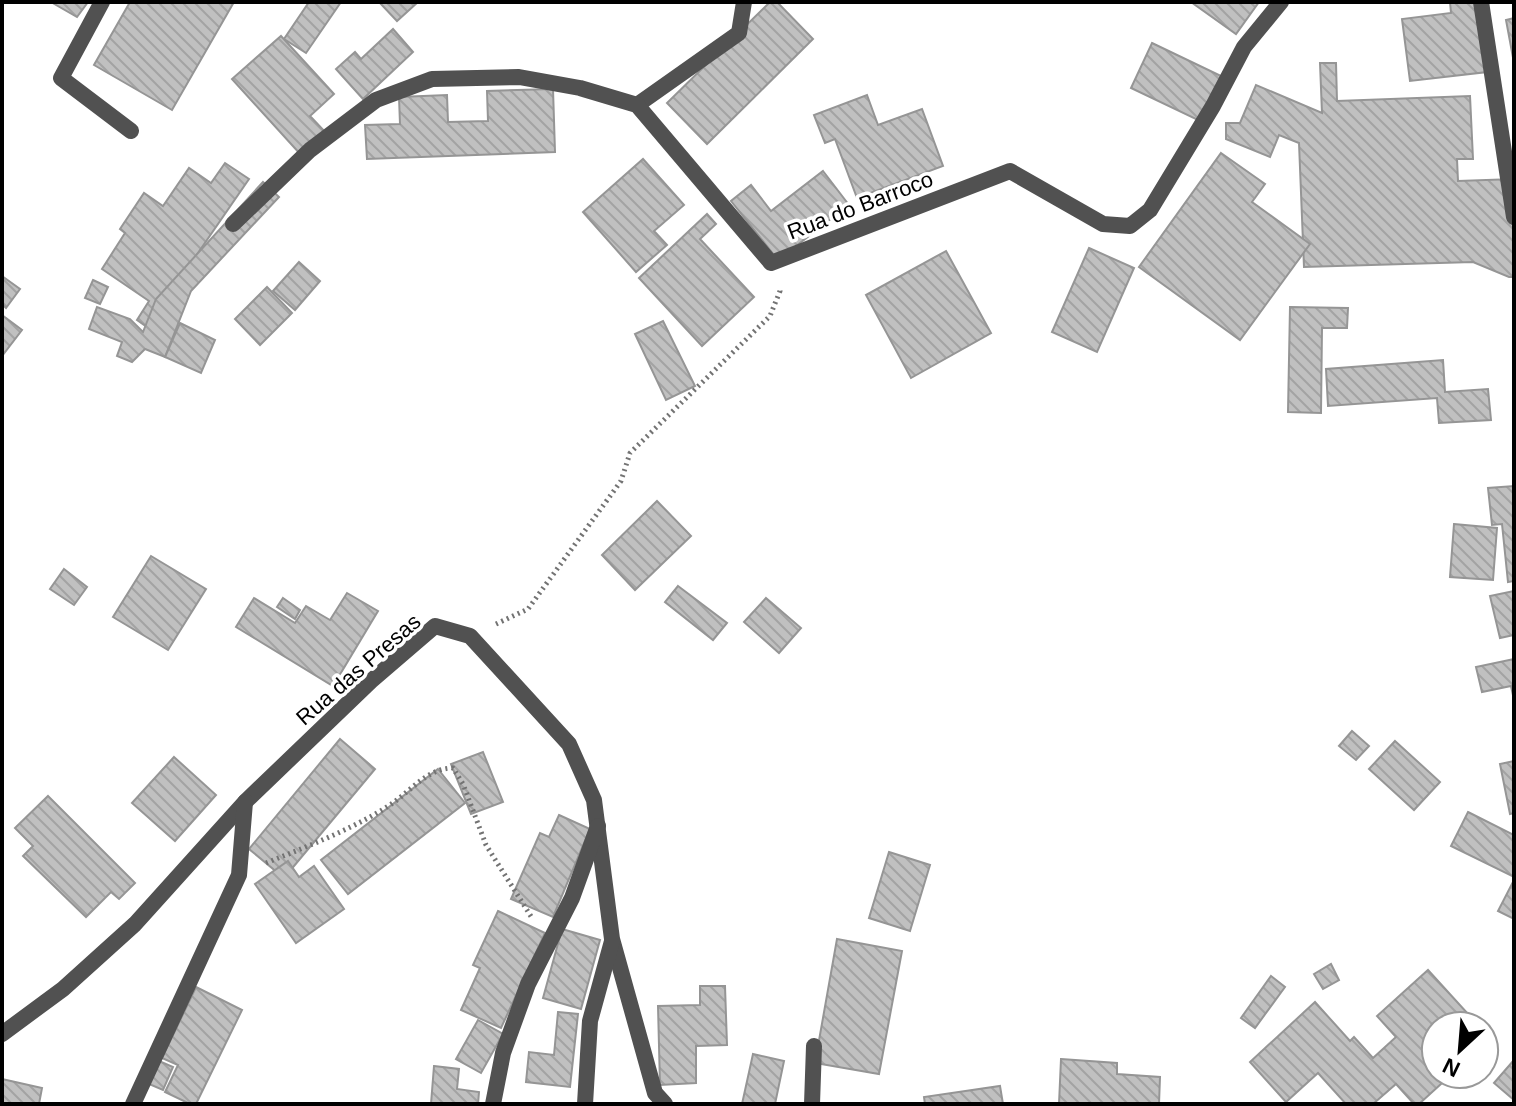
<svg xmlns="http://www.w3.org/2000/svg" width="1516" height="1106" viewBox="0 0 1516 1106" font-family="Helvetica,sans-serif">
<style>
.building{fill:url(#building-back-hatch);stroke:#959595;stroke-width:2}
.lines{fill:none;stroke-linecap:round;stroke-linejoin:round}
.path{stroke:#737373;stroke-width:5;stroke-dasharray:2 4;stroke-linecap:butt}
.lane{stroke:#515151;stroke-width:16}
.street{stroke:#515151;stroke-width:16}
.labels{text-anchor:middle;stroke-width:7;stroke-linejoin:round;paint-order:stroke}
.street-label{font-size:22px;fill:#000;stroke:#fff}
</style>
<defs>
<pattern id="building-back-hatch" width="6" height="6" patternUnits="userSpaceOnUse" patternTransform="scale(2)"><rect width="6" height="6" fill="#c0c0c0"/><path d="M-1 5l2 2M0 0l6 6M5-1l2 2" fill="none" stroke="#a3a3a3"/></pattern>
</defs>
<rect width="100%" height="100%" fill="#fff"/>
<g class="building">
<polygon points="51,2 88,2 77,17"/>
<polygon points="130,2 234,2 172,110 94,65"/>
<polygon points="309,2 341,2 306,53 284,39"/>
<polygon points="379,2 418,2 397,21"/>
<polygon points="770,2 777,2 813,39 707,144 667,103"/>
<polygon points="1191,2 1259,2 1236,34"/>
<polygon points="1450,2 1478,2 1487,72 1410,81 1402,19 1451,13"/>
<polygon points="1514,18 1514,63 1506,20"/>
<polygon points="393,29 413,52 363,99 336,69 355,52 361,59"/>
<polygon points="281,36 334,94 310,116 327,134 302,156 232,79"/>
<polygon points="1152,43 1221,76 1200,121 1131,88"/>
<polygon points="1320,63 1336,63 1337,101 1470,96 1473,159 1457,159 1458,181 1514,179 1514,277 1509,277 1473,262 1304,267 1299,143 1279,135 1270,157 1226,139 1226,123 1240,123 1256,85 1322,113"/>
<polygon points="553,89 555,152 367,159 365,125 400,124 399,97 447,95 448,122 488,121 487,91"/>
<polygon points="867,95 878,125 922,109 943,166 857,198 835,139 825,143 814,115"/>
<polygon points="1221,153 1265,184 1252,202 1310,244 1240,340 1139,267"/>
<polygon points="643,159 684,205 654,231 667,245 636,272 583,212"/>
<polygon points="225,163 249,179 147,327 137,320 149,301 102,269 125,233 120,229 144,193 163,206 189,168 211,183"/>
<polygon points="823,171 849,205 778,260 731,201 751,185 771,211"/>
<polygon points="263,182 279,197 191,291 165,357 145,349 132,362 117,356 122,342 89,329 97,307 130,319 143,332 156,299"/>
<polygon points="707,214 716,224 700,239 754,297 702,346 639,278"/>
<polygon points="1089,248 1134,268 1097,352 1052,332"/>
<polygon points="946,251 991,333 911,378 866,295"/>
<polygon points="299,262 320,281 295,310 273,291"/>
<polygon points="2,276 20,289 6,308 2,304"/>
<polygon points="93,280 108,287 100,304 85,298"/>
<polygon points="267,287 292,313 260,345 235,319"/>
<polygon points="1290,307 1348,308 1347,328 1322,328 1321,413 1288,412"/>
<polygon points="2,315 22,330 2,356"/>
<polygon points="663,321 695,386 666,400 635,334"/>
<polygon points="180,323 215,340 201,373 165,357"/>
<polygon points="1443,360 1445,392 1488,389 1491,420 1439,423 1437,398 1328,406 1326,369"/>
<polygon points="1514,486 1514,581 1508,582 1502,524 1492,525 1488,488"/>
<polygon points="657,501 691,536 635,590 602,555"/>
<polygon points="1454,524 1497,528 1493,580 1450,577"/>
<polygon points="151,556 206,589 168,650 113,617"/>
<polygon points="64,569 87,587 74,605 50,589"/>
<polygon points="678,586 727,623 713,640 665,602"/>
<polygon points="1514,591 1514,635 1500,638 1490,596"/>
<polygon points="347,593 378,611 333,686 236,627 254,598 295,623 306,606 330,620"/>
<polygon points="283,598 300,610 295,619 277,607"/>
<polygon points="766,598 801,628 779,653 744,622"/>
<polygon points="1514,659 1514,700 1511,686 1482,692 1476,667"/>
<polygon points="1352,731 1369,746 1356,760 1339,746"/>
<polygon points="340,739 375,769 284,878 249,849"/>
<polygon points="1395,741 1440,782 1414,810 1369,769"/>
<polygon points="483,752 503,802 471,814 451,764"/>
<polygon points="174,757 216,795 175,841 132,803"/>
<polygon points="1514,761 1514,813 1510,814 1500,764"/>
<polygon points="438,769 465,803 348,894 321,860"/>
<polygon points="48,796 135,883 119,899 111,892 86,917 23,856 33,846 15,828"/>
<polygon points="1468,812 1514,835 1514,877 1451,846"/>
<polygon points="559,815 590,829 553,917 511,899 540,833 549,837"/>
<polygon points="889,852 930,865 910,931 869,918"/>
<polygon points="288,861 299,877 314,866 344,909 296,943 255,884"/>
<polygon points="1514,880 1514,919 1498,911"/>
<polygon points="498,911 545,933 501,1028 461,1010 480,968 473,965"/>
<polygon points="562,929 600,940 581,1009 543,998"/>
<polygon points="837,939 902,951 879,1074 815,1063"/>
<polygon points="1331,964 1339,980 1323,989 1314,974"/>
<polygon points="1428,970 1479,1026 1436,1026 1436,1074 1452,1074 1419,1104 1414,1104 1396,1084 1373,1104 1346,1104 1318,1073 1286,1102 1250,1062 1315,1002 1350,1041 1354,1037 1373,1058 1396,1037 1377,1016"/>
<polygon points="1271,976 1285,987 1255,1028 1241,1018"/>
<polygon points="700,986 725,986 727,1045 696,1046 696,1083 660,1085 658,1006 700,1005"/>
<polygon points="196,987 242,1010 196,1104 190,1104 165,1092 178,1065 162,1058"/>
<polygon points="558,1012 578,1014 570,1087 526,1082 529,1052 554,1055"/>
<polygon points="478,1020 503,1034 481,1073 456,1059"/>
<polygon points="753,1054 784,1061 775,1104 742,1104"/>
<polygon points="1061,1059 1117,1063 1117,1074 1160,1077 1159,1104 1059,1104"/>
<polygon points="1514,1060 1514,1100 1494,1083"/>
<polygon points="159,1061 173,1067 163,1090 149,1084"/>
<polygon points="434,1066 459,1069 457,1089 479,1092 478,1104 431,1104"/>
<polygon points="2,1079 42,1088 39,1104 2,1104"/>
<polygon points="1000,1086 1003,1104 925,1104 924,1097"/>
</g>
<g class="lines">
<g class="path">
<polyline points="496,624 528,609 621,481 630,453 770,316 780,291 779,287"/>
<path d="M 266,863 C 308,846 351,830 390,805 C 410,792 427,768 453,768 L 463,784 L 486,845 L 532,918"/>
</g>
<polyline class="lane" points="812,1104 814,1046"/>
<g class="street">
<polyline points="102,2 61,78 131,131"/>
<polyline points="1481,2 1514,217"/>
<polyline points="637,105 739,33 744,2"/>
<polyline points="233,224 310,150 376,100 432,79 519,77 580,88 637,105 771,263 1010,171 1103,224 1130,226 1150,210 1213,106 1244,47 1281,2"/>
<polyline points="2,1034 63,989 135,924 245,802 371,681 435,626 470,636 569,744 594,800 612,939 655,1093 665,1104"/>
<polyline points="133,1104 239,875 245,802"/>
<polyline points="493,1104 503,1053 528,984 572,898 598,826"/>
<polyline points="585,1104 590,1021 612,941"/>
</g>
</g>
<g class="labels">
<g class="street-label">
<text transform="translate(860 205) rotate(-21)" y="8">Rua do Barroco</text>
<text transform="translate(358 669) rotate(-41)" y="8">Rua das Presas</text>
</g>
</g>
<rect width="1516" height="1106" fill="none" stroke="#000000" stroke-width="8"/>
<g transform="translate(1460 1050) rotate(206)"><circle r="38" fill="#ffffff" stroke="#999999" stroke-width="2"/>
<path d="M0-6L14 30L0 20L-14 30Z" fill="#000000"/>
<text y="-12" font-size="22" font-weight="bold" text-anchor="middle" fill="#000000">N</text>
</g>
</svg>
